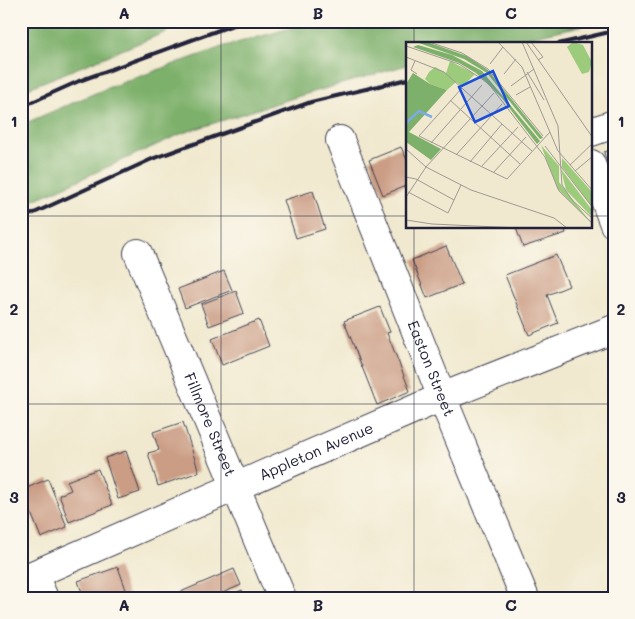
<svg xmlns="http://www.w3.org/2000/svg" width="635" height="619" viewBox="0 0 635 619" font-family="Mali,sans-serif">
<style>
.forest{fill:#7db06b;stroke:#506953}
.building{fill:#cb9d85}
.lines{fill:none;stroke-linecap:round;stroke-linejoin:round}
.minor-casing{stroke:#414051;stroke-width:30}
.minor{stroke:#fff;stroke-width:28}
.rail{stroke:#22223b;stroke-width:4}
.grid{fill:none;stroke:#22223b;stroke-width:1;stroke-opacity:0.55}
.labels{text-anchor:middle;stroke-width:4.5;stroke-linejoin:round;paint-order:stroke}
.street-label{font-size:15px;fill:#22223b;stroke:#fbf7ec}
.inset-river{fill:none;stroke:#7aabe5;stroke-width:2.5}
.inset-road{fill:none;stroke:#9e9994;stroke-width:1}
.view{fill:#1d4ed8;fill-opacity:0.15;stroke:#1d4ed8;stroke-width:2.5}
.inset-edge{fill:none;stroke:#22223b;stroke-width:2.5}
.neatline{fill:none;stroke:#22223b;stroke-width:2}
.grid-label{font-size:16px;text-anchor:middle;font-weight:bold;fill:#22223b}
</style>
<rect width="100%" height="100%" fill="#fbf7ec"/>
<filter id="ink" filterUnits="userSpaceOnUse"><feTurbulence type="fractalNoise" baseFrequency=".02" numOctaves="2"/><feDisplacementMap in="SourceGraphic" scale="10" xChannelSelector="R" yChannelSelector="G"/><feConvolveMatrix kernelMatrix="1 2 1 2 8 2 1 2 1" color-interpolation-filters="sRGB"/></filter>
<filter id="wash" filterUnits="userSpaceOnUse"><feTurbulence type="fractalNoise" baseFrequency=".0096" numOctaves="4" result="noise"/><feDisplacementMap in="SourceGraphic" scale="20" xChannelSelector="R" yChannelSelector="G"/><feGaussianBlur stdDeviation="1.12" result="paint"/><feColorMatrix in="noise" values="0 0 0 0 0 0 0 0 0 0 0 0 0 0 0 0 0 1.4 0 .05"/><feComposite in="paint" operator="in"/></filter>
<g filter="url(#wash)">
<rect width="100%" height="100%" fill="#f1e9cf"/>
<g class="forest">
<polygon points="35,21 193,21 21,91 21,27"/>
<polygon points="317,21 603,21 498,44 408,44 407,65 296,97 183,133 21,206 21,125 107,88 225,46"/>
</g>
<g id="blocks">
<g class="building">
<polygon points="401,147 408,162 408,185 383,195 369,160"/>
<polygon points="614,149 614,166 608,168 604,152"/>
<polygon points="313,191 325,229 296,238 284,200"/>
<polygon points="516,228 564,228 566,233 523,247"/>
<polygon points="446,246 462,284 427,298 412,260"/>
<polygon points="556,255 569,286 547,295 558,323 529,335 505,275"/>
<polygon points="224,271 232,290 185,308 178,289"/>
<polygon points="236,291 244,313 209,326 201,304"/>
<polygon points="380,307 390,332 387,333 410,391 377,405 344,321"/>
<polygon points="259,320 269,346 222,365 212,339"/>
<polygon points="183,422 199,472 158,486 148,453 159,450 153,432"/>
<polygon points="126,451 140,492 118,499 105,458"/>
<polygon points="98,469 112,505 69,522 59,495 71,490 67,481"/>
<polygon points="48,479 67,527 41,538 22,490"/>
<polygon points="118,567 129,598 84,598 78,581"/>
<polygon points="234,569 241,585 211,598 178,598 176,594"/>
<polygon points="242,590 245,598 223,598"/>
</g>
</g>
</g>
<g filter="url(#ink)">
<use href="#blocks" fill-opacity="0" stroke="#414051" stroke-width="1"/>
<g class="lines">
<defs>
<g id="minor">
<polyline points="591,132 614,124"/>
<path id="s1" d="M 340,140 L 442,397 L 525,598"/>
<polyline points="591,164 614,224"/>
<path id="s2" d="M 138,253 L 282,598"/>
<polyline points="34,575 44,598"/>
<path id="s3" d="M 21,580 L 442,397 L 614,329"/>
</g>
</defs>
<use href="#minor" class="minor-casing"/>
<use href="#minor" class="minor"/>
<g class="rail">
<polyline points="558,44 614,31"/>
<polyline points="21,107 79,81 230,26 249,21"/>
<polyline points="21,219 152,159 311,102 408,79"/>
</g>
</g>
</g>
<path class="grid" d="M 221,21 L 221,598M 414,21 L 414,44M 21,216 L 408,216M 591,216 L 614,216M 414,228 L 414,598M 21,404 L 614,404"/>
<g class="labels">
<g class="street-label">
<text dy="5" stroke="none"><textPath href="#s1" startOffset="246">Easton Street</textPath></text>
<text dy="5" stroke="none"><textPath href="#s2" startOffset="186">Fillmore Street</textPath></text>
<text dy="5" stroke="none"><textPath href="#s3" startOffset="322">Appleton Avenue</textPath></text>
</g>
</g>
<g transform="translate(406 42)">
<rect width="186" height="186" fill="#f1e9cf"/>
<path d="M 167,0 L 177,3 L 186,20 L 183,30 L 176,32 L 161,5 ZM 44,19 L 69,32 L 56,45 L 50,40 L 41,48 L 24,42 L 19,37 L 23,30 L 29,25 L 40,31 ZM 135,103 L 153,124 L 153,140 L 186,182 L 151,146 ZM 156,116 L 186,150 L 186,165 L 156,125 ZM 155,127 L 186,168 L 186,175 L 160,148 Z" fill="#9ccc7b"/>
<path d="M 21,0 L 61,14 L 82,28 L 137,96 L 134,97 L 81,31 L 58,17 L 13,1 ZM 12,3 L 46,13 L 76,29 L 134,99 L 131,102 L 95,55 L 70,31 L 53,21 L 7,5 ZM 7,31 L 24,42 L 41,48 L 3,90 L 35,107 L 25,118 L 0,100 L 0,42 Z" fill="#7db06b"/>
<path class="inset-river" d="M 0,81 L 13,69 L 26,75"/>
<path class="inset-road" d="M 23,0 L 56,11 L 82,27 L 137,94M 92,0 L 116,25 L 152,109 L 187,149M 116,0 L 152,84 L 156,143 L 166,158 L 187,177M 120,0 L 187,96M 125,0 L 137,15 L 132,18M 0,4 L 53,22 L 82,41 L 139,115 L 153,149 L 187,182M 0,15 L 38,30 L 126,109M 9,19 L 5,28 L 11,32M 84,22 L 97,5M 121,30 L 138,58M 98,32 L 110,17M 105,44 L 128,27M 56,46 L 13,94 L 101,137 L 144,90M 110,53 L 124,45M 44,58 L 114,122M 25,101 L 76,43M 139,104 L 187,166M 0,107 L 20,125 L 65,148 L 148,176 L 161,186M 50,113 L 96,62M 64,120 L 96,82M 164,123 L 187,101M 75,125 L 112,85M 169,129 L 187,114M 87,131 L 120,95M 0,135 L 10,137 L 48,158M 2,150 L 42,171 L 55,143M 0,155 L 20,125 L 88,51M 0,178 L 26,182 L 113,186"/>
<path class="view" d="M 87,29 L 103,64 L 69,80 L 53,45 Z"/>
<rect width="186" height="186" class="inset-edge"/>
</g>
<rect width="635" height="619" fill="none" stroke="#fbf7ec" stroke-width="55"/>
<rect x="28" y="28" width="580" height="564" class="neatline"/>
<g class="grid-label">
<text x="124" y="19">A</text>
<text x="318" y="19">B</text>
<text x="511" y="19">C</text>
<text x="14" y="127">1</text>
<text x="621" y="127">1</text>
<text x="14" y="315">2</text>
<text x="621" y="315">2</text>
<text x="14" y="503">3</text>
<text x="621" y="503">3</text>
<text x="124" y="611">A</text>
<text x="318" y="611">B</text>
<text x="511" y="611">C</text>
</g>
</svg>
